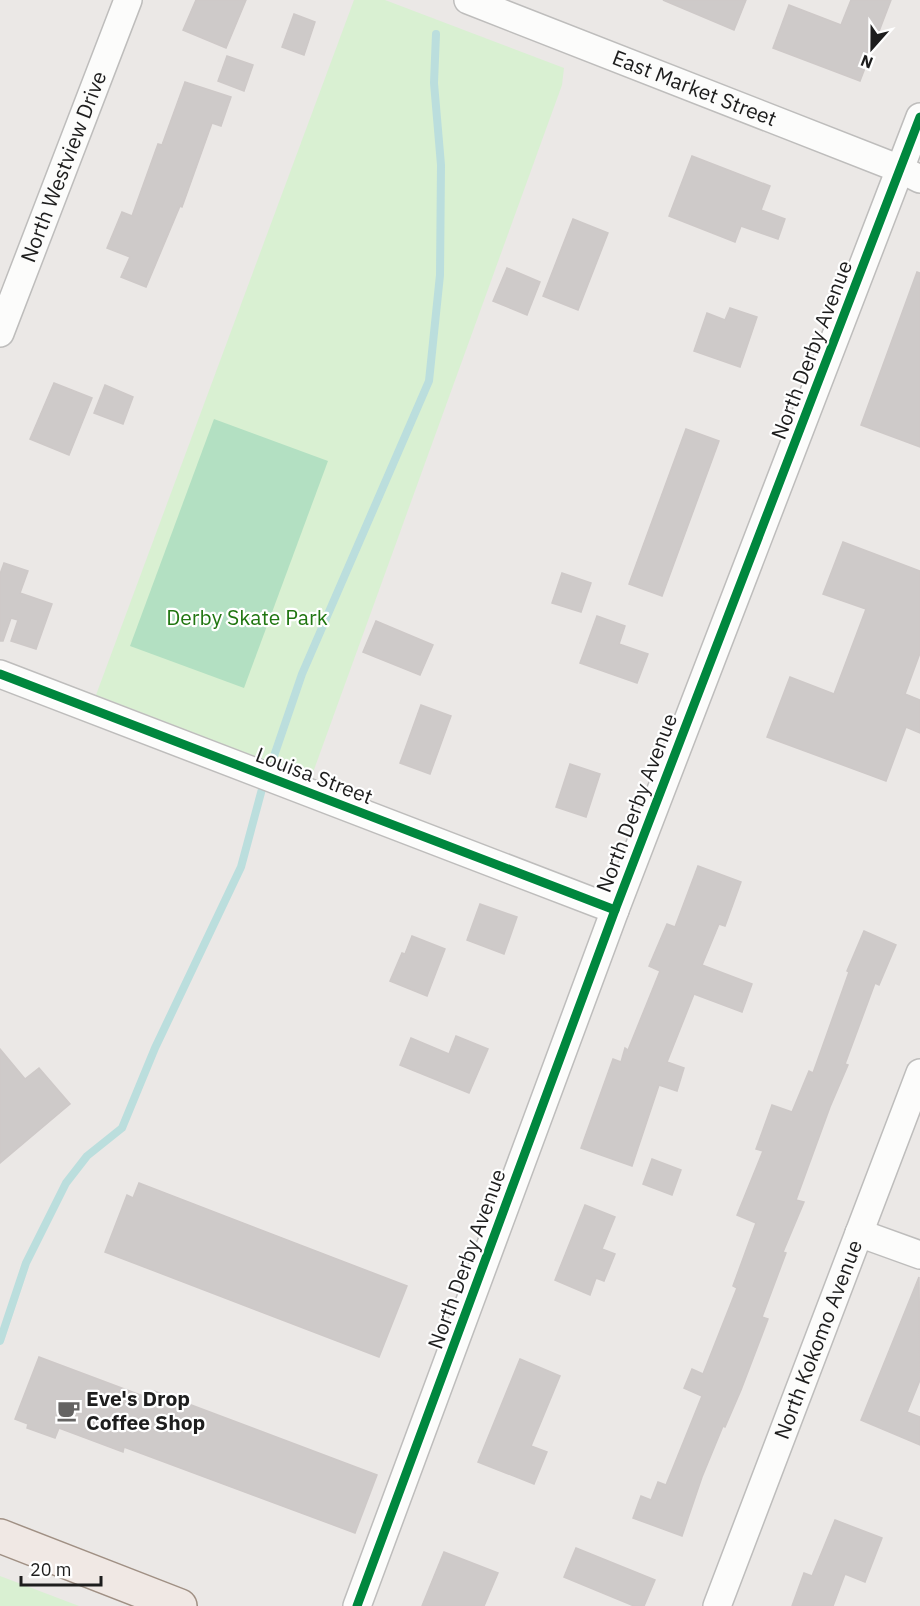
<svg xmlns="http://www.w3.org/2000/svg" width="920" height="1606" viewBox="0 0 920 1606" font-family="'IBM Plex Sans',sans-serif">
<style>
.park{fill:#d9f0d2}
.pitch{fill:#b3e0c2}
.lines{fill:none;stroke-linecap:round;stroke-linejoin:round}
.stream{stroke:#bbdedd;stroke-width:8}
.building{fill:#cecac9;stroke:#cec9c8;stroke-width:1.5}
.minor-casing{stroke:#bebdbc;stroke-width:30}
.major-casing{stroke:#a09084;stroke-width:36}
.minor{stroke:#fcfcfb;stroke-width:27}
.major{stroke:#f0e8e4;stroke-width:33}
.cycleway-casing{stroke:#fff;stroke-width:13}
.cycleway{stroke:#00873e;stroke-width:9}
.labels{text-anchor:middle;stroke-width:4.5;stroke-linejoin:round;paint-order:stroke}
.street-label{font-size:21px;fill:#1d1d1d;stroke:#fff}
.park-label{font-size:21px;fill:#207611;stroke:#fff}
.poi-label{font-size:21px;font-weight:bold;fill:#1d1d1d;stroke:#fff;text-anchor:start}
</style>
<rect width="100%" height="100%" fill="#ebe8e6"/>
<g class="park">
<polygon points="354,0 385,0 564,68 562,85 311,778 96,695"/>
<polygon points="0,1576 79,1606 0,1606"/>
</g>
<polygon class="pitch" points="214,419 328,461 244,688 130,646"/>
<g class="lines">
<g class="stream">
<polyline points="274,756 302,674 429,381 440,275 441,165 434,83 436,34"/>
<polyline points="0,1341 26,1263 66,1183 87,1156 122,1128 155,1048 241,867 262,789"/>
</g>
</g>
<g class="building">
<polygon points="196,0 246,0 226,48 183,30"/>
<polygon points="663,0 746,0 734,30"/>
<polygon points="851,0 891,0 860,81 773,48 789,5 841,25"/>
<polygon points="294,14 315,22 304,55 282,47"/>
<polygon points="227,56 253,65 244,91 218,81"/>
<polygon points="185,82 231,97 221,126 212,123 182,207 180,206 146,287 121,277 130,257 107,248 122,212 132,216 158,144 162,145"/>
<polygon points="692,156 770,186 761,210 785,219 778,239 741,226 735,242 669,216"/>
<polygon points="573,219 608,233 578,310 543,296"/>
<polygon points="507,268 540,282 527,315 493,301"/>
<polygon points="917,272 920,273 920,447 861,425"/>
<polygon points="730,308 757,317 740,367 694,351 707,313 725,320"/>
<polygon points="54,383 92,398 69,455 30,439"/>
<polygon points="105,385 133,397 123,424 94,413"/>
<polygon points="686,429 719,441 662,596 629,584"/>
<polygon points="843,542 920,571 920,653 905,694 920,700 920,733 906,727 886,781 767,737 790,677 834,694 866,609 823,594"/>
<polygon points="4,563 28,571 20,593 52,604 36,649 11,641 18,620 11,618 3,641 0,641 0,574"/>
<polygon points="562,573 591,583 581,612 552,603"/>
<polygon points="597,616 625,626 619,644 648,654 637,683 580,663"/>
<polygon points="376,621 433,645 420,675 363,652"/>
<polygon points="421,705 451,716 430,774 400,763"/>
<polygon points="570,764 600,774 586,817 556,807"/>
<polygon points="698,866 741,882 725,926 719,924 702,965 752,984 742,1012 694,994 667,1062 684,1068 677,1091 659,1085 632,1166 581,1148 613,1059 621,1062 625,1048 628,1050 660,971 649,966 667,924 675,927"/>
<polygon points="480,904 517,917 504,954 467,940"/>
<polygon points="864,931 896,945 879,985 875,983 845,1064 848,1065 830,1107 796,1200 804,1202 783,1252 786,1253 762,1317 768,1319 741,1390 725,1427 723,1426 702,1477 682,1536 633,1518 641,1496 651,1500 658,1482 666,1485 702,1396 684,1388 692,1369 703,1374 737,1288 733,1286 756,1223 737,1215 763,1151 756,1149 772,1105 792,1112 809,1071 813,1073 849,972 847,971"/>
<polygon points="412,936 445,949 427,996 390,981 402,953 405,954"/>
<polygon points="456,1036 488,1049 469,1093 400,1065 411,1038 449,1054"/>
<polygon points="0,1049 25,1079 39,1068 70,1104 0,1163"/>
<polygon points="652,1159 681,1170 672,1195 643,1184"/>
<polygon points="139,1183 407,1286 379,1357 105,1252 127,1195 133,1198"/>
<polygon points="585,1205 615,1217 602,1249 615,1254 604,1281 596,1278 590,1295 555,1280"/>
<polygon points="919,1277 920,1380 907,1412 920,1417 920,1445 861,1420"/>
<polygon points="39,1357 151,1399 154,1391 377,1475 355,1533 124,1447 123,1452 59,1428 55,1438 27,1428 28,1424 15,1419"/>
<polygon points="520,1359 560,1376 531,1446 547,1452 534,1484 478,1462"/>
<polygon points="835,1520 882,1538 865,1582 845,1574 833,1606 792,1606 804,1573 812,1576"/>
<polygon points="576,1548 655,1580 644,1606 634,1606 564,1577"/>
<polygon points="444,1552 498,1573 484,1606 422,1606"/>
</g>
<g class="lines">
<defs>
<g id="minor">
<path id="s1" d="M 468,0 L 900,169 L 920,179"/>
<path id="s2" d="M 0,333 L 128,0"/>
<polyline points="0,674 615,910"/>
<polyline points="859,1233 920,1255"/>
<polyline points="357,1606 615,910 920,117"/>
<path id="s3" d="M 717,1606 L 920,1073"/>
</g>
<polyline id="major" points="0,1536 180,1606"/>
</defs>
<use href="#minor" class="minor-casing"/>
<use href="#major" class="major-casing"/>
<use href="#minor" class="minor"/>
<use href="#major" class="major"/>
<defs>
<g id="cycleway">
<polyline points="0,674 615,910"/>
<polyline points="357,1606 615,910 920,117"/>
</g>
</defs>
<use href="#cycleway" class="cycleway-casing"/>
<use href="#cycleway" class="cycleway"/>
</g>
<defs>
<symbol id="cafe-bare" viewBox="-9 -9 18 18"><path d="M-5.5-4.5H6V0H3Q3 3.5 0 3.5H-2.5Q-5.5 3.5-5.5 0ZM3-3.2v2h1.7v-2ZM-6 4.5H4V6H-6Z" fill="#656463" stroke="#fff" stroke-width="2.5" paint-order="stroke"/></symbol>
</defs>
<g fill-rule="evenodd">
<use href="#cafe-bare" x="52" y="1394" width="33" height="33"/>
</g>
<g class="labels">
<g class="street-label">
<text dy="7" stroke="none"><textPath href="#s1" startOffset="243">East Market Street</textPath></text>
<text dy="7" stroke="none"><textPath href="#s2" startOffset="178">North Westview Drive</textPath></text>
<text transform="translate(812 350) rotate(-69)" y="7">North Derby Avenue</text>
<text transform="translate(314 776) rotate(21)" y="7">Louisa Street</text>
<text transform="translate(637 803) rotate(-69)" y="7">North Derby Avenue</text>
<text transform="translate(467 1259) rotate(-70)" y="7">North Derby Avenue</text>
<text dy="7" stroke="none"><textPath href="#s3" startOffset="285">North Kokomo Avenue</textPath></text>
</g>
<g class="park-label">
<text x="247" y="625">Derby Skate Park</text>
</g>
<g class="poi-label">
<text x="86" y="1406">Eve's Drop<tspan x="86" dy="24">Coffee Shop</tspan></text>
</g>
</g>
<g transform="translate(872 48) rotate(201)" stroke="#ffffff" stroke-width="4.5" paint-order="stroke">
<path d="M0-4.5L10 22L0 15L-10 22Z" fill="#1d1d1d"/>
<text y="-9" font-size="16" font-weight="bold" text-anchor="middle" fill="#1d1d1d">N</text>
</g>
<path d="M21 1576v9h80v-9" fill="none" stroke="#1d1d1d" stroke-width="3"/>
<text x="30" y="1576" font-size="18" fill="#1d1d1d" stroke="#ffffff" stroke-width="4.5" paint-order="stroke">20 m</text>
</svg>
